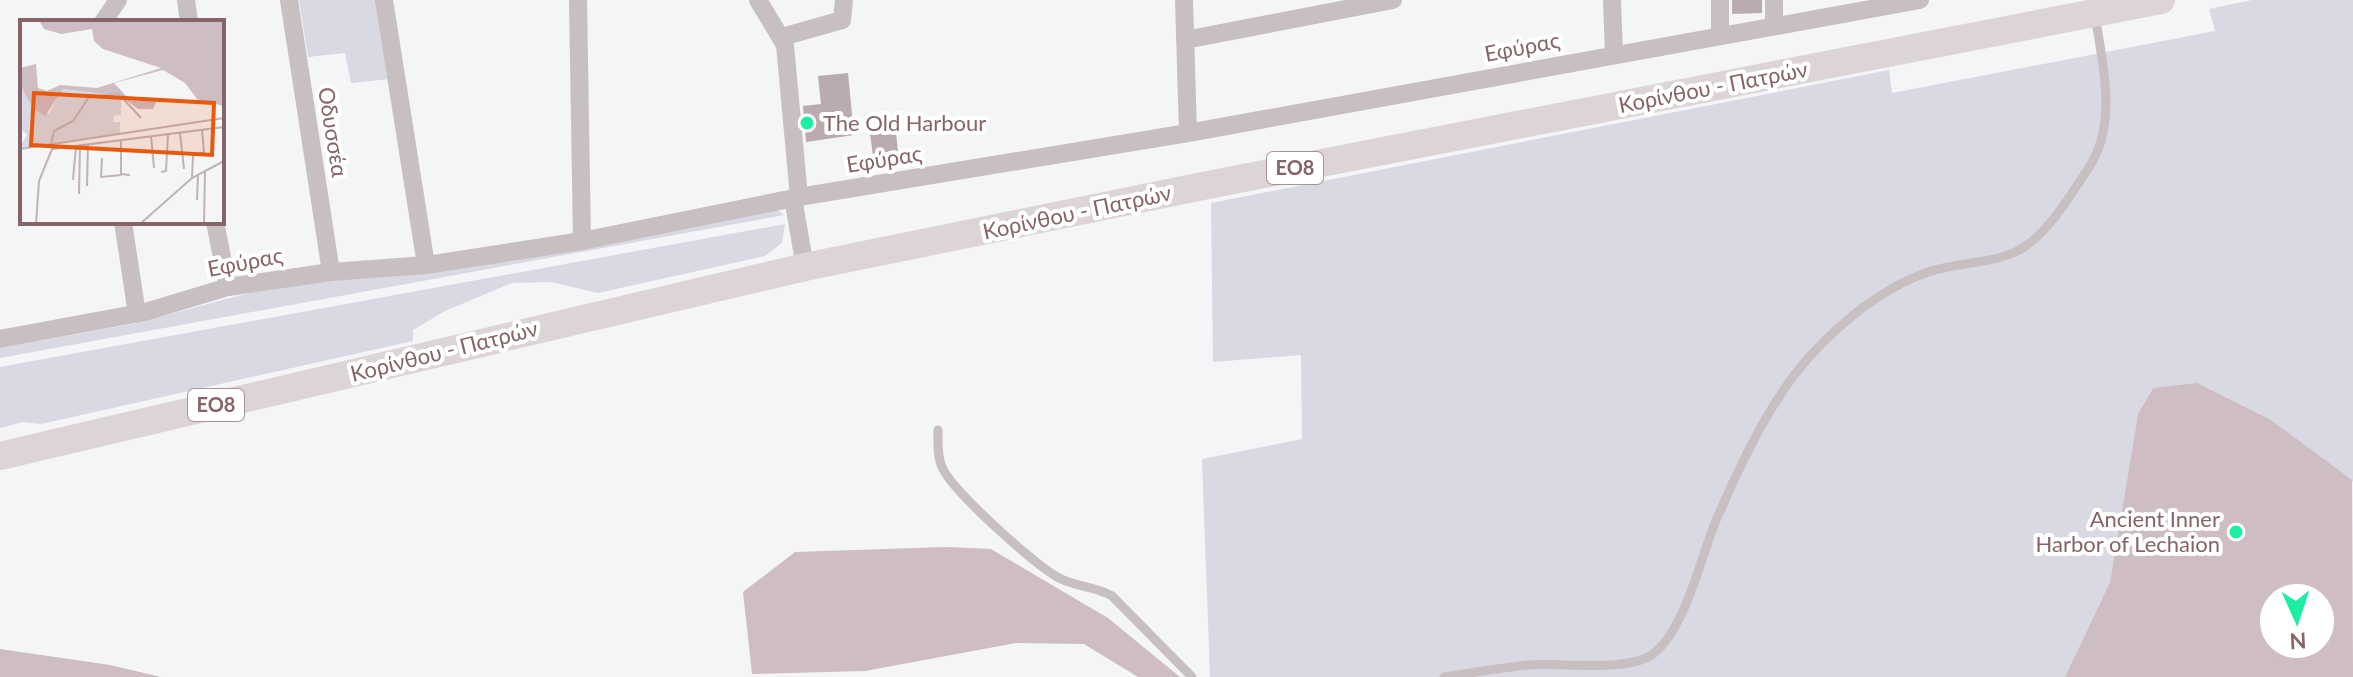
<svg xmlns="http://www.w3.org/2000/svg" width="2353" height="677" viewBox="0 0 2353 677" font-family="Lato,sans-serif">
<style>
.green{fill:#d9d9e3}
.water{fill:#cebdc3;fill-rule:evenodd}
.building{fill:#baabae}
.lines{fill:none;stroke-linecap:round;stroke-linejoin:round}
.service{stroke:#c8bfc0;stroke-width:9}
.minor{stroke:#c8bfc0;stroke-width:18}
.primary{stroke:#ddd4d5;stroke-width:28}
.poi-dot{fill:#1ceea4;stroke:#fff;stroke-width:3}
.labels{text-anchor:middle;stroke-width:8;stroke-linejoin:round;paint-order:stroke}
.shield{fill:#fff;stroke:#aa9295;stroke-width:2}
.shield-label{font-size:20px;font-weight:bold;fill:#866468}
.street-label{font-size:22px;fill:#866468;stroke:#fff}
.poi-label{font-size:22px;fill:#866468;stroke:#fff;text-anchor:start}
.inset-road{fill:none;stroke:#c0b2b5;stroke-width:2}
.view{fill:#e8590c;fill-opacity:0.15;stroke:#e8590c;stroke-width:4}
.inset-edge{fill:none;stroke:#866468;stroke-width:4}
</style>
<rect width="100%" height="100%" fill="#f3f5f7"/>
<g class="green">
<polygon points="299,0 377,0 390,79 351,83 345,53 308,57"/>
<polygon points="2252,0 2353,0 2353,482 2271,420 2153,388 2138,414 2110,582 2065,677 1210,677 1202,459 1302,439 1301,355 1213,362 1211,203 1889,70 1892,93 2215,31 2209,9"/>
<polygon points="777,209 784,215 0,358 0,348 137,323 260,290"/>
<polygon points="785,224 782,243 765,256 598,293 551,282 512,283 445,311 413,330 413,341 41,424 23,422 0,428 0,367"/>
</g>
<g class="water">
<path d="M 2197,383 L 2271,420 L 2352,480 L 2353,677 L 2065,677 L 2110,582 L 2138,414 L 2153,388 ZM 2273,597 L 2321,597 L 2321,645 L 2273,645 Z"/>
<polygon points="946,547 991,549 1108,618 1180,677 1138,677 1084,644 1016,643 865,671 752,674 743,592 795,552"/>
<polygon points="0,649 110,665 161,677 0,677"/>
</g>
<g class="building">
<polygon points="1732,0 1762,0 1762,13 1732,14"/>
<polygon points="848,73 854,135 806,142 803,106 821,104 818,76"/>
<polygon points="895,122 898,152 873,156 869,126"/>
</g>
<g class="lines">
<g class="service">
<path d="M 938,430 C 938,442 937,456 942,467 C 952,491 1034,564 1059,578 C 1076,587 1095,586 1112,596 L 1192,677"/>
<path d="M 1444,677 C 1471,673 1499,668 1528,665 C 1560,662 1627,673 1653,654 C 1686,629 1701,555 1717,518 C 1738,470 1763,416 1795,374 C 1828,332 1877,290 1928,272 C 1959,261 2000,265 2027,245 C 2052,227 2071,194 2088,169 C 2118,125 2103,64 2095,16"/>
</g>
<g class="minor">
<polyline points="186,0 189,22"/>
<polyline points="289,0 331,272"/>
<polyline points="384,0 426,265"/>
<polyline points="578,0 582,241"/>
<polyline points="758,0 785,45 799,197"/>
<polyline points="1184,0 1188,133"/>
<polyline points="1612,0 1614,54"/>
<polyline points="1720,0 1720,36"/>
<polyline points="103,22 118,0"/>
<polyline points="1774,26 1774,0"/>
<polyline points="782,37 842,20 844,0"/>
<polyline points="1185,40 1393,0"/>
<polyline points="793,198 805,267"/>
<polyline points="123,222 137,314"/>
<polyline points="215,222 228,287"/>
<polyline points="0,339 145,312 228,287 331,272 426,265 582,241 799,197 1188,133 1920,0"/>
</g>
<polyline class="primary" points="0,456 805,267 1203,186 2161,0"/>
</g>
<g class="poi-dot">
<circle cx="807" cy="123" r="8"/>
<circle cx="2236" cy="532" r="8"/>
</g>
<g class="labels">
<g class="shield">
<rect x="1267" y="152" width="56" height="32" rx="6"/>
<rect x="188" y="389" width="56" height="32" rx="6"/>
</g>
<g class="shield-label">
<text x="1295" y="175">ΕΟ8</text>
<text x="216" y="412">ΕΟ8</text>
</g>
<g class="street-label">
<text transform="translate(1522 47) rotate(-11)" y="8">Εφύρας</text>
<text transform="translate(1713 87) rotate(-11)" y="8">Κορίνθου - Πατρών</text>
<text transform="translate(333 132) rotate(81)" y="8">Οδυσσέα</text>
<text transform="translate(884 159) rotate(-9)" y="8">Εφύρας</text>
<text transform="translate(1077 212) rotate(-12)" y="8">Κορίνθου - Πατρών</text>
<text transform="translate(245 262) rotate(-11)" y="8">Εφύρας</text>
<text transform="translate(444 351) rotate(-14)" y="8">Κορίνθου - Πατρών</text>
</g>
<g class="poi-label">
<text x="823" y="131">The Old Harbour</text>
<text x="2220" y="527" text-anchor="end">Ancient Inner<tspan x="2220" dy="25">Harbor of Lechaion</tspan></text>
</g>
</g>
<g transform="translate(20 20)">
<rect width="204" height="204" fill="#f3f5f7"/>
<path d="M 0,64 L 10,82 L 29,94 L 42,69 L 101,76 L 101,95 L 94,96 L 93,102 L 100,102 L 100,114 L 0,128 L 7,114 L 0,109 Z" fill="#d9d9e3"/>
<path d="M 19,0 L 204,0 L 204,86 L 178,80 L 165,63 L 143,50 L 94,63 L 111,81 L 137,80 L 133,89 L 118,89 L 101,76 L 43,69 L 25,96 L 13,88 L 0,64 L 0,48 L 16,44 L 18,68 L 27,71 L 40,65 L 77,68 L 141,48 L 83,29 L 74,21 L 72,9 L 41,14 L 24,9 Z" fill="#cebdc3"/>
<path class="inset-road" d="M 160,113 L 164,149M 131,116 L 134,148M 101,120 L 101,154 L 110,155M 31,124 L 34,111 L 53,101 L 69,77 L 99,74 L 121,98M 0,129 L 204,98M 82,138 L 81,157 L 101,155M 141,152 L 146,151 L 148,114M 172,158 L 173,136 L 184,132 L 182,110M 53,160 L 56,126M 67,166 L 68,124M 59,174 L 60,125M 177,180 L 178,155M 16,204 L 19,161 L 32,129 L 204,107M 120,204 L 172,158 L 204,141M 184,204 L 185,151"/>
<path class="view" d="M 14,73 L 194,83 L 192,135 L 11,125 Z"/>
<rect width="204" height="204" class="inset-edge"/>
</g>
<g transform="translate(2297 621) rotate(177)"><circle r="38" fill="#ffffff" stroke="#cfc1c3" stroke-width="2"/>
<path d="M0-6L14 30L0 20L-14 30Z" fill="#1ceea4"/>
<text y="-12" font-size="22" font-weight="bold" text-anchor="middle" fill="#866468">N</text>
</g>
</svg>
